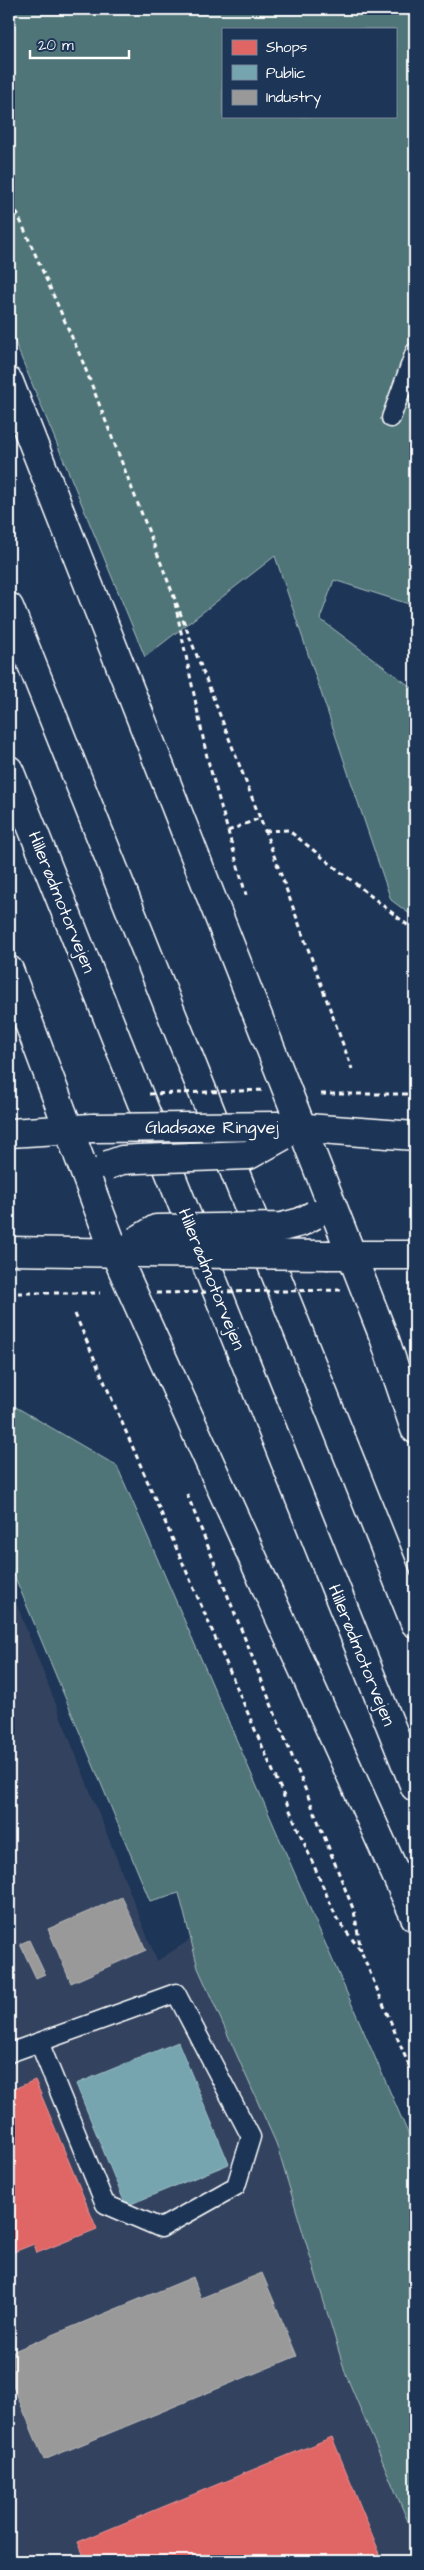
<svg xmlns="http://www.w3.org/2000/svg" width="424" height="2570" viewBox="0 0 424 2570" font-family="'Architects Daughter',sans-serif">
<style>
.built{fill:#33435f}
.green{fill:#4f7579;stroke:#a7babc;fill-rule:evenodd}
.shops{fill:#e06666;stroke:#e99494}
.public{fill:#76a5af;stroke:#9fc0c7}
.industry{fill:#999;stroke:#b8b8b8}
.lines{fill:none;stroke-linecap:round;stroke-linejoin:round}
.lane-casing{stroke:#fff;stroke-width:21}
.primary-casing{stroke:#fff;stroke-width:31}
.highway-casing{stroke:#fff;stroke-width:31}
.path{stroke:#fff;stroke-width:3;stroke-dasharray:5 4;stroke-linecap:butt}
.lane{stroke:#1d3557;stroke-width:18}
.primary{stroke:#1d3557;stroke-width:28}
.highway{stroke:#1d3557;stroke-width:28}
.primary-bridge-casing{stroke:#fff;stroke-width:31;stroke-linecap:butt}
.highway-bridge-casing{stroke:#fff;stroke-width:31;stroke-linecap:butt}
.path-bridge{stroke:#fff;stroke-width:3;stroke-dasharray:5 4;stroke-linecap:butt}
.primary-bridge{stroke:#1d3557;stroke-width:28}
.highway-bridge{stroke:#1d3557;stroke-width:28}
.labels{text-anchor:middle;stroke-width:5;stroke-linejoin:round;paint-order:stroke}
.street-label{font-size:18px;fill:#fff;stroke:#1d3557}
</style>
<rect width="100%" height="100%" fill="#1d3557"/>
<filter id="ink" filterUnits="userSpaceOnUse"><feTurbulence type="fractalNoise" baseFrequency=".02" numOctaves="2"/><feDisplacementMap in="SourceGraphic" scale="10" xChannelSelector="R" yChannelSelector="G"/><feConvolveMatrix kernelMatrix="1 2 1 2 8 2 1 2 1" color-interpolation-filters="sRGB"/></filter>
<g filter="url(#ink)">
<polygon class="built" points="9,1585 157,1961 214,1924 415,2343 415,2561 9,2561"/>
<g class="green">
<path d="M 9,9 L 415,9 L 415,606 L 334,580 L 320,619 L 415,690 L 415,918 L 391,900 L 275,556 L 145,657 L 9,328 ZM 223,29 L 395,29 L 395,116 L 223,116 Z"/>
<polygon points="9,1403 117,1466 415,2149 415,2538 346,2375 276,2143 198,1968 179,1893 150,1901 9,1563"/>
</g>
<g class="shops">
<polygon points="35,2080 97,2229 37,2253 34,2244 9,2254 9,2091"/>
<polygon points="332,2437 383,2561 86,2561 78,2542"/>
</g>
<polygon class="public" points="178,2042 229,2164 126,2206 76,2084"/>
<g class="industry">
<polygon points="122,1897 146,1950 71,1983 48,1929"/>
<polygon points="29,1940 45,1974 36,1978 20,1944"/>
<polygon points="262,2273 297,2356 44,2460 9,2376 9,2353 193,2277 201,2298"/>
</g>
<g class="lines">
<defs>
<g id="lane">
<polyline points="391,418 415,352"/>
<polyline points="9,2053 176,1993 251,2137 236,2186 161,2228 105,2204 39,2042"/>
</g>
<g id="primary">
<polyline points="280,1126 415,1136"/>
<polyline points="9,1133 92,1128"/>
<polyline points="9,1251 137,1253"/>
<polyline points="329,1255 415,1255"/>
</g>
<g id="highway">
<polyline points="9,382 385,1340 415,1429"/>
<polyline points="9,607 415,1623"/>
<polyline points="9,770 415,1787"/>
<polyline points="9,970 115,1253 415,1917"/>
</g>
</defs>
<use href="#lane" class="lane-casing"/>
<use href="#primary" class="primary-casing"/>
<use href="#highway" class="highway-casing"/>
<g class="path">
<polyline points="9,195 82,360 265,831 352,1069"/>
<polyline points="175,603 207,757 246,895"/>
<polyline points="228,831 260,818"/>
<polyline points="265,831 288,830 415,931"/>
<polyline points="321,1094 415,1094"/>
<polyline points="9,1293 100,1293"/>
<polyline points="75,1314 337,1919 361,1951 415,2080"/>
<polyline points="187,1494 354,1911 361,1951"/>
</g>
<use href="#lane" class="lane"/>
<use href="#primary" class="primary"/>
<use href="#highway" class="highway"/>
<defs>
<g id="primary-bridge">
<polyline points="93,1128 279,1126"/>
<polyline points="141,1253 329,1255"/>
</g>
<g id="highway-bridge">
<polyline points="108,1165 122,1160 138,1159 249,1155 283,1136"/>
<polyline points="136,1241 156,1229 282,1227 301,1222 314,1215"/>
</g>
</defs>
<use href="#primary-bridge" class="primary-bridge-casing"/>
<use href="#highway-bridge" class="highway-bridge-casing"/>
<g class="path-bridge">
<polyline points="149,1094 266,1090"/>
<polyline points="156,1293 342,1290"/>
</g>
<use href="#primary-bridge" class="primary-bridge"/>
<use href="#highway-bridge" class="highway-bridge"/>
</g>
</g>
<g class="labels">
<g class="street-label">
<text transform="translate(62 902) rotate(68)" y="6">Hillerødmotorvejen</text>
<text x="212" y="1133">Gladsaxe Ringvej</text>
<text transform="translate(212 1279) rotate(68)" y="6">Hillerødmotorvejen</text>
<text transform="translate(362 1655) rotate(68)" y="6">Hillerødmotorvejen</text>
</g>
</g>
<rect width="424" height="2570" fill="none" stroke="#1d3557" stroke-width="30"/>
<rect x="15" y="15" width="394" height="2540" fill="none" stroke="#fff" stroke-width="2" filter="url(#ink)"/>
<rect x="222" y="28" width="175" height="90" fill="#1d3557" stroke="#77869a"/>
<rect x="232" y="40" width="25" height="15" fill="#e06666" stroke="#77869a"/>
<text x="266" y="52" font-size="15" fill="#ffffff">Shops</text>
<rect x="232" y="65" width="25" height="15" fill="#76a5af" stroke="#77869a"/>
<text x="266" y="78" font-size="15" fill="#ffffff">Public</text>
<rect x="232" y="90" width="25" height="15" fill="#999999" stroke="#77869a"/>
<text x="266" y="102" font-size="15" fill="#ffffff">Industry</text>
<path d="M30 50v8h99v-8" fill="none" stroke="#ffffff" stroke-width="2.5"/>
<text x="38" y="50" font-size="15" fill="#ffffff" stroke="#1d3557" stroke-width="4" paint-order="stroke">20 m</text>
</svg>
